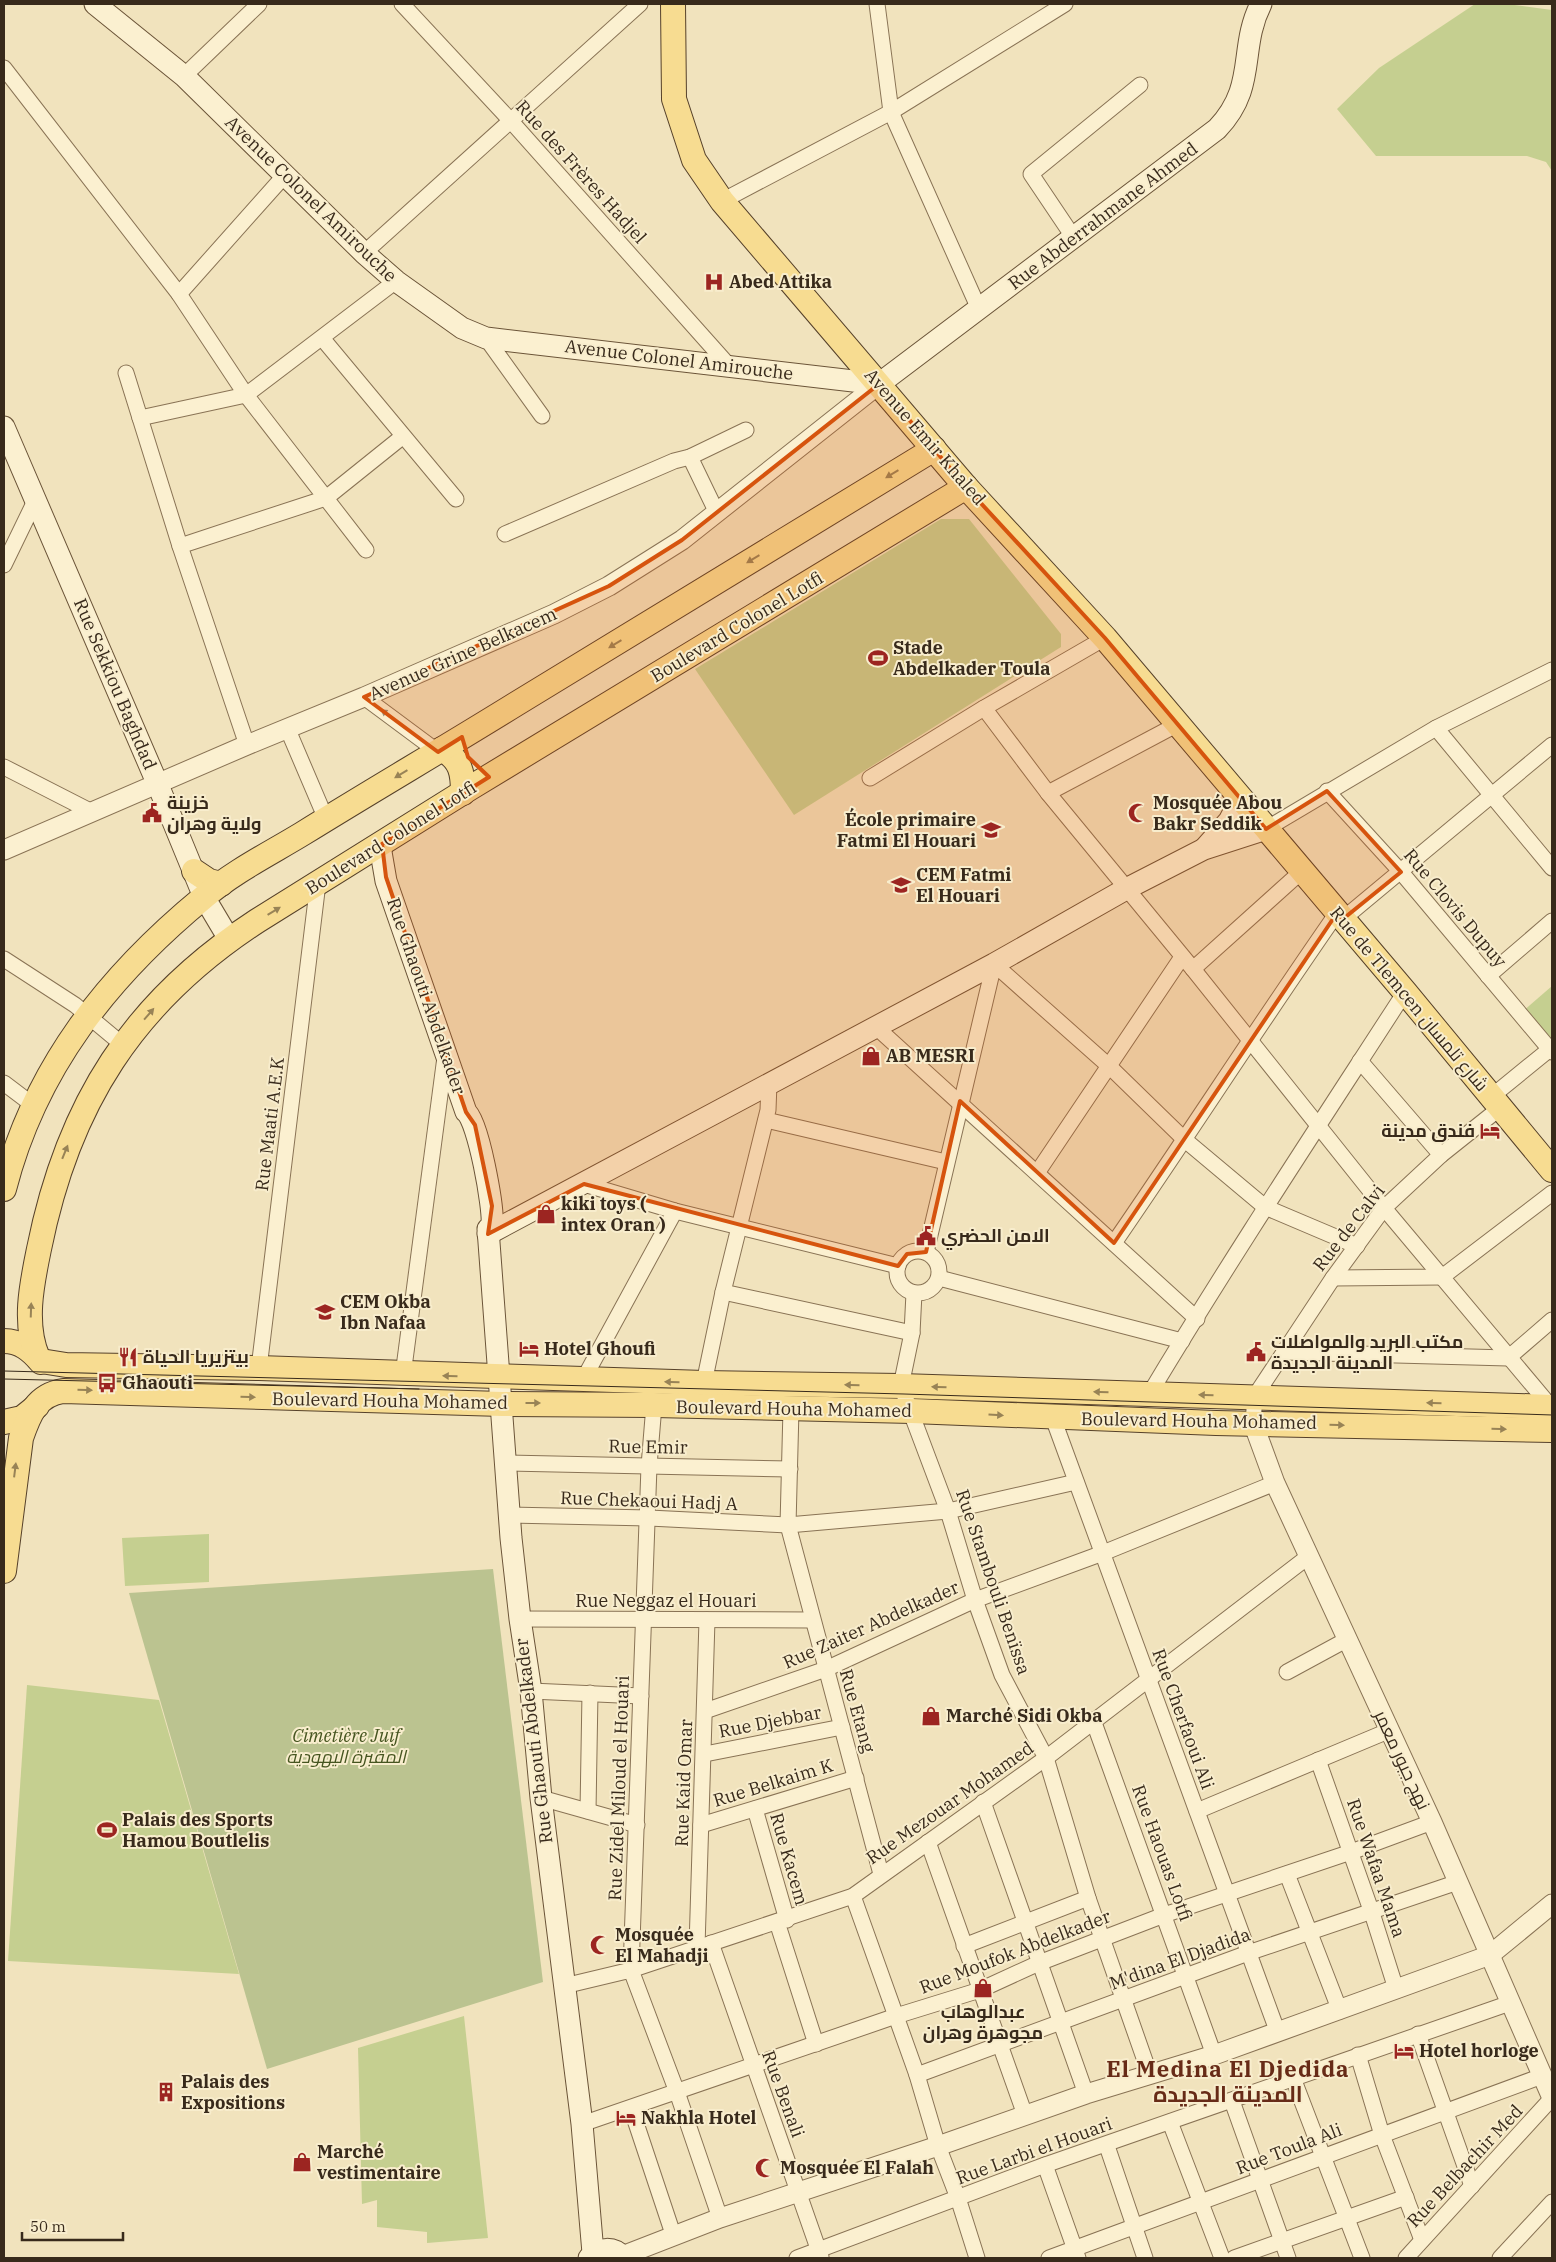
<svg xmlns="http://www.w3.org/2000/svg" width="1556" height="2262" viewBox="0 0 1556 2262" font-family="'IBM Plex Serif',Cairo,serif">
<style>
.green{fill:#c5cf90}
.cemetery{fill:#bbc390}
.lines{fill:none;stroke-linecap:round;stroke-linejoin:round}
.minor-casing{stroke:#897355;stroke-width:17}
.tertiary-casing{stroke:#897355;stroke-width:21}
.secondary-casing{stroke:#6b5438;stroke-width:23}
.primary-casing{stroke:#56412a;stroke-width:26}
.minor{stroke:#fbf0d0;stroke-width:15}
.tertiary{stroke:#fbf0d0;stroke-width:19}
.secondary{stroke:#fbf0d0;stroke-width:21}
.primary{stroke:#f7dc91;stroke-width:24}
.tram{stroke:#382a1b;stroke-width:1}
.oneway{fill:#988356}
.oneway2{fill:#9a8d76}
.marked{fill:#d6540e;fill-opacity:0.2;stroke:#d6540e;stroke-width:4;stroke-linejoin:round}
.labels{text-anchor:middle;stroke-width:4;stroke-linejoin:round;paint-order:stroke}
.street-label{font-size:18px;fill:#382a1b;stroke:#f8edcd}
.poi-label{font-size:18px;font-weight:bold;fill:#382a1b;stroke:#f8edcd;text-anchor:start}
.park-label{font-size:18px;font-style:italic;fill:#465520;stroke:#f8edcd}
.district-label{font-size:22px;font-weight:bold;letter-spacing:1px;fill:#672b17;stroke:#f8edcd}
</style>
<rect width="100%" height="100%" fill="#f1e3bd"/>
<g class="green">
<polygon points="1475,4 1507,4 1552,10 1552,171 1546,162 1527,156 1376,156 1337,109 1379,68"/>
<polygon points="941,519 969,519 1061,634 1061,647 794,815 695,669"/>
<polygon points="1552,986 1552,1047 1523,1011"/>
<polygon points="209,1534 209,1582 125,1586 122,1538"/>
<polygon points="27,1685 159,1700 239,1974 8,1961"/>
<polygon points="464,2016 488,2238 427,2243 427,2232 377,2227 377,2200 362,2204 358,2048"/>
</g>
<polygon class="cemetery" points="493,1569 543,1982 267,2069 129,1593"/>
<g class="lines">
<defs>
<g id="minor">
<polyline points="402,4 510,120 730,367"/>
<polyline points="877,4 891,112 979,309"/>
<polyline points="4,68 179,294 246,395 366,550"/>
<polyline points="184,76 259,4"/>
<polyline points="722,201 891,112 1065,4"/>
<polyline points="1074,238 1031,174 1140,85"/>
<polyline points="364,253 640,4"/>
<polyline points="179,294 285,175"/>
<polyline points="322,338 456,499"/>
<polyline points="486,338 542,416"/>
<polyline points="126,373 180,546 247,745"/>
<polyline points="140,418 246,395 396,281"/>
<polyline points="690,457 717,513"/>
<polyline points="505,534 674,461 690,457 746,430"/>
<polyline points="180,546 326,498 402,437"/>
<polyline points="4,565 35,501"/>
<polyline points="364,697 438,752"/>
<polyline points="984,708 1048,793 1193,969 1384,1208 1551,1407"/>
<polyline points="1436,728 1552,868"/>
<polyline points="288,730 326,819"/>
<polyline points="4,767 92,812"/>
<polyline points="870,778 984,708 1105,638"/>
<polyline points="1327,791 1401,872 1552,1052"/>
<polyline points="1048,793 1178,724"/>
<polyline points="1266,829 1436,728 1552,670"/>
<polyline points="1343,919 1552,745"/>
<polyline points="4,959 75,1005 123,1045"/>
<polyline points="1193,969 1302,871"/>
<polyline points="1488,976 1552,921"/>
<polyline points="876,1027 1197,1319"/>
<polyline points="1360,1061 1441,1155"/>
<polyline points="4,1083 33,1105"/>
<polyline points="1491,1097 1550,1049"/>
<polyline points="766,1120 946,1162"/>
<polyline points="1037,1173 1182,957"/>
<polyline points="584,1184 675,1211 898,1266"/>
<path d="M 1114,1243 C 1189,1134 1261,1022 1337,913"/>
<circle cx="918" cy="1272" r="21"/>
<polyline points="926,1252 994,964 1110,1067 1185,1140 1265,1207 1357,1246"/>
<polyline points="939,1278 1182,1341"/>
<polyline points="1333,1278 1442,1277 1552,1193"/>
<polyline points="723,1292 912,1333"/>
<polyline points="914,1293 912,1333 901,1386 948,1511 975,1600 1002,1675 1046,1758 1088,1898 1150,2075"/>
<polyline points="1284,1352 1508,1358 1552,1320"/>
<polyline points="259,1368 318,883"/>
<polyline points="403,1375 445,1057"/>
<polyline points="583,1380 675,1211"/>
<polyline points="704,1383 723,1292 768,1110 769,1083"/>
<path d="M 1150,1393 C 1231,1258 1319,1125 1405,992"/>
<polyline points="654,1405 649,1466 631,1970 677,2092 720,2218"/>
<polyline points="791,1409 788,1525 881,1874"/>
<polyline points="1053,1418 1278,2033"/>
<polyline points="1253,1423 1255,1396 1333,1278 1384,1208 1441,1155 1500,1108"/>
<polyline points="506,1463 790,1469"/>
<polyline points="509,1515 649,1518 788,1525 948,1511 1076,1482"/>
<polyline points="520,1619 812,1620"/>
<polyline points="1287,1672 1346,1640"/>
<polyline points="531,1691 641,1696"/>
<polyline points="705,1711 826,1669 975,1600 1103,1553 1275,1483"/>
<polyline points="1093,1720 1214,2055"/>
<polyline points="705,1754 842,1727"/>
<polyline points="1318,1760 1372,1913 1396,1989"/>
<polyline points="541,1798 637,1825"/>
<polyline points="983,1802 1086,2094"/>
<polyline points="755,1809 787,1920"/>
<polyline points="588,1811 590,1693"/>
<polyline points="1197,1811 1388,1731"/>
<polyline points="701,1825 856,1778"/>
<polyline points="928,1842 1025,2115"/>
<polyline points="1287,1874 1340,2011"/>
<polyline points="853,1896 917,2075 938,2146 958,2198 977,2258"/>
<polyline points="777,1922 816,2044"/>
<polyline points="711,1943 821,2257"/>
<polyline points="964,1946 1088,1898"/>
<polyline points="697,1947 707,1620"/>
<polyline points="564,1986 631,1970 853,1896 1046,1758 1309,1556"/>
<polyline points="1418,2034 1472,2186"/>
<polyline points="1358,2055 1382,2135 1422,2240"/>
<polyline points="917,2075 1248,1953 1458,1882"/>
<polyline points="1293,2078 1362,2258"/>
<polyline points="1232,2101 1288,2258"/>
<polyline points="631,2108 673,2234"/>
<polyline points="1170,2122 1222,2258"/>
<polyline points="582,2124 896,2016 980,1990 1039,1963 1164,1915 1351,1852 1432,1822"/>
<polyline points="1107,2146 1145,2258"/>
<polyline points="1045,2165 1078,2258"/>
<polyline points="797,2258 1045,2165 1510,2003"/>
<polyline points="1049,2258 1542,2076"/>
<polyline points="1234,2258 1406,2197"/>
<polyline points="1406,2258 1552,2098"/>
<polyline points="1500,2258 1552,2202"/>
</g>
<g id="tertiary">
<polyline points="4,850 247,745 364,697 554,614 609,586 682,540 879,384"/>
<polyline points="1253,1423 1275,1483 1432,1822 1552,2098"/>
<polyline points="622,2256 720,2218 938,2146 1086,2094 1214,2055 1490,1955 1552,1904"/>
</g>
<g id="secondary">
<path d="M 95,4 L 184,76 L 364,253 L 396,281 L 462,328 L 486,338 L 879,384 L 1217,129 C 1258,86 1238,49 1261,4"/>
<polyline points="4,427 158,785 204,897 229,939"/>
<path d="M 382,844 L 381,852 L 386,881 L 466,1112 C 478,1120 494,1208 492,1225 L 488,1229 L 511,1538 L 520,1619 L 531,1691 L 541,1798 L 582,2124 L 593,2253"/>
<polyline points="1205,848 1229,821 1240,800"/>
<polyline points="488,1234 994,964 1126,889 1204,849 1266,829"/>
<path d="M 589,2258 C 599,2247 614,2246 624,2258"/>
</g>
<g id="primary">
<polyline points="673,4 674,99 694,160 722,201 966,487 1105,638 1405,992 1552,1170"/>
<path d="M 442,749 C 461,760 463,773 463,793"/>
<polyline points="194,871 209,881 221,884"/>
<path d="M 4,1189 C 35,1068 108,976 204,897 C 233,872 269,854 302,834 C 373,790 445,748 516,704 C 655,619 794,534 934,449"/>
<path d="M 4,1341 C 20,1341 31,1350 41,1362"/>
<path d="M 38,1358 C 23,1324 32,1283 39,1249 C 68,1104 133,1002 257,921 L 470,788 L 966,487"/>
<polyline points="41,1361 66,1365 259,1368 704,1383 901,1386 1552,1407"/>
<polyline points="4,1422 22,1418 37,1406"/>
<path d="M 4,1571 L 21,1438 C 29,1415 36,1395 63,1391 L 502,1404 L 654,1405 L 912,1411 L 1216,1423 L 1552,1430"/>
</g>
</defs>
<use href="#minor" class="minor-casing"/>
<use href="#tertiary" class="tertiary-casing"/>
<use href="#secondary" class="secondary-casing"/>
<use href="#primary" class="primary-casing"/>
<use href="#minor" class="minor"/>
<use href="#tertiary" class="tertiary"/>
<use href="#secondary" class="secondary"/>
<use href="#primary" class="primary"/>
<g class="tram">
<polyline points="4,1371 904,1394 1552,1415"/>
<polyline points="4,1379 419,1389"/>
</g>
</g>
<defs><path id="oneway-solid" d="M-6-.8H1V-3.2L6.5 0L1 3.2V.8H-6Z" transform="scale(1.25)"/></defs>
<g class="oneway">
<use href="#oneway-solid" transform="translate(892 474) rotate(149)"/>
<use href="#oneway-solid" transform="translate(753 559) rotate(149)"/>
<use href="#oneway-solid" transform="translate(615 644) rotate(149)"/>
<use href="#oneway-solid" transform="translate(401 774) rotate(149)"/>
<use href="#oneway-solid" transform="translate(274 911) rotate(-31)"/>
<use href="#oneway-solid" transform="translate(149 1014) rotate(-49)"/>
<use href="#oneway-solid" transform="translate(65 1152) rotate(-68)"/>
<use href="#oneway-solid" transform="translate(31 1310) rotate(-88)"/>
<use href="#oneway-solid" transform="translate(450 1376) rotate(-178)"/>
<use href="#oneway-solid" transform="translate(672 1382) rotate(-179)"/>
<use href="#oneway-solid" transform="translate(852 1385) rotate(-179)"/>
<use href="#oneway-solid" transform="translate(939 1387) rotate(-178)"/>
<use href="#oneway-solid" transform="translate(85 1390) rotate(2)"/>
<use href="#oneway-solid" transform="translate(1101 1392) rotate(-178)"/>
<use href="#oneway-solid" transform="translate(1206 1395) rotate(-178)"/>
<use href="#oneway-solid" transform="translate(248 1397) rotate(2)"/>
<use href="#oneway-solid" transform="translate(533 1403)"/>
<use href="#oneway-solid" transform="translate(1434 1403) rotate(-178)"/>
<use href="#oneway-solid" transform="translate(996 1415) rotate(3)"/>
<use href="#oneway-solid" transform="translate(1337 1425) rotate(1)"/>
<use href="#oneway-solid" transform="translate(1499 1429) rotate(1)"/>
<use href="#oneway-solid" transform="translate(15 1470) rotate(-83)"/>
</g>
<use class="oneway2" href="#oneway-solid" transform="translate(387 714) rotate(-144)"/>
<path class="marked" d="M 879,384 L 966,487 L 1105,638 L 1266,829 L 1327,791 L 1401,872 L 1343,919 L 1337,913 L 1114,1243 L 960,1101 L 926,1252 L 907,1254 L 898,1266 L 584,1184 L 488,1234 L 492,1206 L 475,1125 L 466,1112 L 386,877 L 382,844 L 489,777 L 468,757 L 462,737 L 438,752 L 364,697 L 609,586 L 682,540 Z"/>
<defs>
<symbol id="hospital-bare" viewBox="-9 -9 18 18"><path d="M-5-5h3v3.5h4V-5h3V5h-3V1.5h-4V5h-3Z" fill="#9c2521" stroke="#f8edcd" stroke-width="2.5" paint-order="stroke"/></symbol>
<symbol id="stadium-bare" viewBox="-9 -9 18 18"><path d="M0-5a6.5 5 0 1 0 0 10a6.5 5 0 1 0 0-10ZM-3.5-1.8h7v3.6h-7Z" fill="#9c2521" stroke="#f8edcd" stroke-width="2.5" paint-order="stroke"/></symbol>
<symbol id="civic-bare" viewBox="-9 -9 18 18"><path d="M-.6-6.5H3V-4.5H.6V-3L4-1V1h2V6H-6V1h2V-1L-.6-3ZM-1.2 2.5V6h2.4V2.5Z" fill="#9c2521" stroke="#f8edcd" stroke-width="2.5" paint-order="stroke"/></symbol>
<symbol id="mosque-bare" viewBox="-9 -9 18 18"><path d="M3.5-4.9A6 6 0 1 0 3.5 4.9A5 5 0 1 1 3.5-4.9Z" fill="#9c2521" stroke="#f8edcd" stroke-width="2.5" paint-order="stroke"/></symbol>
<symbol id="school-bare" viewBox="-9 -9 18 18"><path d="M0-5L7-2L0 1L-7-2ZM-4 1L0 2.5L4 1V4Q0 6-4 4Z" fill="#9c2521" stroke="#f8edcd" stroke-width="2.5" paint-order="stroke"/></symbol>
<symbol id="shop-bare" viewBox="-9 -9 18 18"><path d="M-5-2.5h2.3a2.7 3.5 0 0 1 5.4 0H5L5.5 6h-11ZM-1.5-2.5h3a1.5 2.3 0 0 0-3 0Z" fill="#9c2521" stroke="#f8edcd" stroke-width="2.5" paint-order="stroke"/></symbol>
<symbol id="hotel-bare" viewBox="-9 -9 18 18"><path d="M-6-4.5h1.5V1H6V5H4.5V3h-9V5H-6ZM-4 0a1.8 1.8 0 1 1 3.6 0ZM.5 0V-2.5h3Q6-2.5 6 0Z" fill="#9c2521" stroke="#f8edcd" stroke-width="2.5" paint-order="stroke"/></symbol>
<symbol id="restaurant-bare" viewBox="-9 -9 18 18"><path d="M-5-6h1v4h1v-4h1v4h1v-4h1v5L-1.5 .5V6h-2V.5L-5-1ZM5-6V6H3V1.5H1.5Q1.5-4 5-6Z" fill="#9c2521" stroke="#f8edcd" stroke-width="2.5" paint-order="stroke"/></symbol>
<symbol id="bus-bare" viewBox="-9 -9 18 18"><path d="M-5-6H5V4H4V6H2V4H-2V6H-4V4H-5ZM-3.5-4V0h7V-4ZM-3.5 1.2v1.5H-2V1.2ZM2 1.2v1.5H3.5V1.2Z" fill="#9c2521" stroke="#f8edcd" stroke-width="2.5" paint-order="stroke"/></symbol>
<symbol id="building-bare" viewBox="-9 -9 18 18"><path d="M-4-6H4V6H1V3H-1V6H-4ZM-2.5-4.3h1.7v1.8h-1.7ZM.8-4.3h1.7v1.8H.8ZM-2.5-1h1.7V.8h-1.7ZM.8-1h1.7V.8H.8Z" fill="#9c2521" stroke="#f8edcd" stroke-width="2.5" paint-order="stroke"/></symbol>
</defs>
<g fill-rule="evenodd">
<use href="#hospital-bare" x="700" y="268" width="28" height="28"/>
<use href="#stadium-bare" x="864" y="644" width="28" height="28"/>
<use href="#civic-bare" x="138" y="799" width="28" height="28"/>
<use href="#mosque-bare" x="1124" y="799" width="28" height="28"/>
<use href="#school-bare" x="977" y="816" width="28" height="28"/>
<use href="#school-bare" x="887" y="871" width="28" height="28"/>
<use href="#shop-bare" x="857" y="1042" width="28" height="28"/>
<use href="#hotel-bare" x="1476" y="1117" width="28" height="28"/>
<use href="#shop-bare" x="532" y="1200" width="28" height="28"/>
<use href="#civic-bare" x="912" y="1222" width="28" height="28"/>
<use href="#school-bare" x="311" y="1298" width="28" height="28"/>
<use href="#hotel-bare" x="515" y="1335" width="28" height="28"/>
<use href="#civic-bare" x="1242" y="1338" width="28" height="28"/>
<use href="#restaurant-bare" x="114" y="1343" width="28" height="28"/>
<use href="#bus-bare" x="93" y="1369" width="28" height="28"/>
<use href="#shop-bare" x="917" y="1702" width="28" height="28"/>
<use href="#stadium-bare" x="93" y="1816" width="28" height="28"/>
<use href="#mosque-bare" x="586" y="1931" width="28" height="28"/>
<use href="#shop-bare" x="969" y="1974" width="28" height="28"/>
<use href="#hotel-bare" x="1390" y="2037" width="28" height="28"/>
<use href="#building-bare" x="152" y="2078" width="28" height="28"/>
<use href="#hotel-bare" x="612" y="2104" width="28" height="28"/>
<use href="#shop-bare" x="288" y="2148" width="28" height="28"/>
<use href="#mosque-bare" x="751" y="2154" width="28" height="28"/>
</g>
<g class="labels">
<g class="street-label">
<text transform="translate(581 172) rotate(48)" y="6">Rue des Frères Hadjel</text>
<text transform="translate(311 199) rotate(44)" y="6">Avenue Colonel Amirouche</text>
<text transform="translate(1103 216) rotate(-37)" y="6">Rue Abderrahmane Ahmed</text>
<text transform="translate(679 360) rotate(7)" y="6">Avenue Colonel Amirouche</text>
<text transform="translate(925 437) rotate(49)" y="6">Avenue Emir Khaled</text>
<text transform="translate(737 627) rotate(-31)" y="6">Boulevard Colonel Lotfi</text>
<text transform="translate(463 654) rotate(-24)" y="6">Avenue Grine Belkacem</text>
<text transform="translate(115 684) rotate(67)" y="6">Rue Sekkiou Baghdad</text>
<text transform="translate(391 838) rotate(-32)" y="6">Boulevard Colonel Lotfi</text>
<text transform="translate(1455 908) rotate(50)" y="6">Rue Clovis Dupuy</text>
<text transform="translate(426 996) rotate(71)" y="6">Rue Ghaouti Abdelkader</text>
<text transform="translate(1409 999) rotate(50)" y="6">Rue de Tlemcen شارع تلمسان</text>
<text transform="translate(270 1124) rotate(-83)" y="6">Rue Maati A.E.K</text>
<text transform="translate(1349 1228) rotate(-52)" y="6">Rue de Calvi</text>
<text transform="translate(390 1401) rotate(1)" y="6">Boulevard Houha Mohamed</text>
<text transform="translate(794 1409) rotate(1)" y="6">Boulevard Houha Mohamed</text>
<text transform="translate(1199 1421) rotate(1)" y="6">Boulevard Houha Mohamed</text>
<text transform="translate(648 1447) rotate(1)" y="6">Rue Emir</text>
<text transform="translate(649 1501) rotate(2)" y="6">Rue Chekaoui Hadj A</text>
<text transform="translate(993 1582) rotate(71)" y="6">Rue Stambouli Benïssa</text>
<text x="666" y="1607">Rue Neggaz el Houari</text>
<text transform="translate(871 1625) rotate(-24)" y="6">Rue Zaiter Abdelkader</text>
<text transform="translate(857 1711) rotate(74)" y="6">Rue Etang</text>
<text transform="translate(1183 1719) rotate(70)" y="6">Rue Cherfaoui Ali</text>
<text transform="translate(770 1722) rotate(-11)" y="6">Rue Djebbar</text>
<text transform="translate(534 1741) rotate(-97)" y="6">Rue Ghaouti Abdelkader</text>
<text transform="translate(1402 1760) rotate(65)" y="6">نهج جبور معمر</text>
<text transform="translate(684 1783) rotate(-88)" y="6">Rue Kaid Omar</text>
<text transform="translate(773 1783) rotate(-17)" y="6">Rue Belkaim K</text>
<text transform="translate(619 1788) rotate(-88)" y="6">Rue Zidel Miloud el Houari</text>
<text transform="translate(950 1803) rotate(-35)" y="6">Rue Mezouar Mohamed</text>
<text transform="translate(1162 1853) rotate(70)" y="6">Rue Haouas Lotfi</text>
<text transform="translate(789 1859) rotate(74)" y="6">Rue Kacem</text>
<text transform="translate(1376 1868) rotate(71)" y="6">Rue Wafaa Mama</text>
<text transform="translate(1015 1952) rotate(-21)" y="6">Rue Moufok Abdelkader</text>
<text transform="translate(1180 1959) rotate(-20)" y="6">M'dina El Djadida</text>
<text transform="translate(783 2094) rotate(70)" y="6">Rue Benali</text>
<text transform="translate(1289 2149) rotate(-21)" y="6">Rue Toula Ali</text>
<text transform="translate(1034 2151) rotate(-20)" y="6">Rue Larbi el Houari</text>
<text transform="translate(1465 2166) rotate(-47)" y="6">Rue Belbachir Med</text>
</g>
<g class="poi-label">
<text x="729" y="288">Abed Attika</text>
<text x="893" y="654">Stade<tspan x="893" dy="21">Abdelkader Toula</tspan></text>
<text x="167" y="809">خزينة<tspan x="167" dy="21">ولاية وهران</tspan></text>
<text x="1153" y="809">Mosquée Abou<tspan x="1153" dy="21">Bakr Seddik</tspan></text>
<text x="976" y="826" text-anchor="end">École primaire<tspan x="976" dy="21">Fatmi El Houari</tspan></text>
<text x="916" y="881">CEM Fatmi<tspan x="916" dy="21">El Houari</tspan></text>
<text x="886" y="1062">AB MESRI</text>
<text x="1475" y="1137" text-anchor="end">فندق مدينة</text>
<text x="561" y="1210">kiki toys (<tspan x="561" dy="21">intex Oran )</tspan></text>
<text x="941" y="1242">الامن الحضري</text>
<text x="340" y="1308">CEM Okba<tspan x="340" dy="21">Ibn Nafaa</tspan></text>
<text x="1271" y="1348">مكتب البريد والمواصلات<tspan x="1271" dy="21">المدينة الجديدة</tspan></text>
<text x="544" y="1355">Hotel Ghoufi</text>
<text x="143" y="1363">بيتزيريا الحياة</text>
<text x="122" y="1389">Ghaouti</text>
<text x="946" y="1722">Marché Sidi Okba</text>
<text x="122" y="1826">Palais des Sports<tspan x="122" dy="21">Hamou Boutlelis</tspan></text>
<text x="615" y="1941">Mosquée<tspan x="615" dy="21">El Mahadji</tspan></text>
<text x="983" y="2018" text-anchor="middle">عبدالوهاب<tspan x="983" dy="21">مجوهرة وهران</tspan></text>
<text x="1419" y="2057">Hotel horloge</text>
<text x="181" y="2088">Palais des<tspan x="181" dy="21">Expositions</tspan></text>
<text x="641" y="2124">Nakhla Hotel</text>
<text x="317" y="2158">Marché<tspan x="317" dy="21">vestimentaire</tspan></text>
<text x="780" y="2174">Mosquée El Falah</text>
</g>
<g class="park-label">
<text x="346" y="1742">Cimetière Juif<tspan x="346" dy="21">المقبرة اليهودية</tspan></text>
</g>
<g class="district-label">
<text x="1228" y="2077">El Medina El Djedida<tspan x="1228" dy="25">المدينة الجديدة</tspan></text>
</g>
</g>
<rect width="1556" height="2262" fill="none" stroke="#382a1b" stroke-width="10"/>
<path d="M22 2232v8h101v-8" fill="none" stroke="#382a1b" stroke-width="2.5"/>
<text x="30" y="2232" font-size="15" fill="#382a1b" stroke="#f8edcd" stroke-width="4" paint-order="stroke">50 m</text>
</svg>
